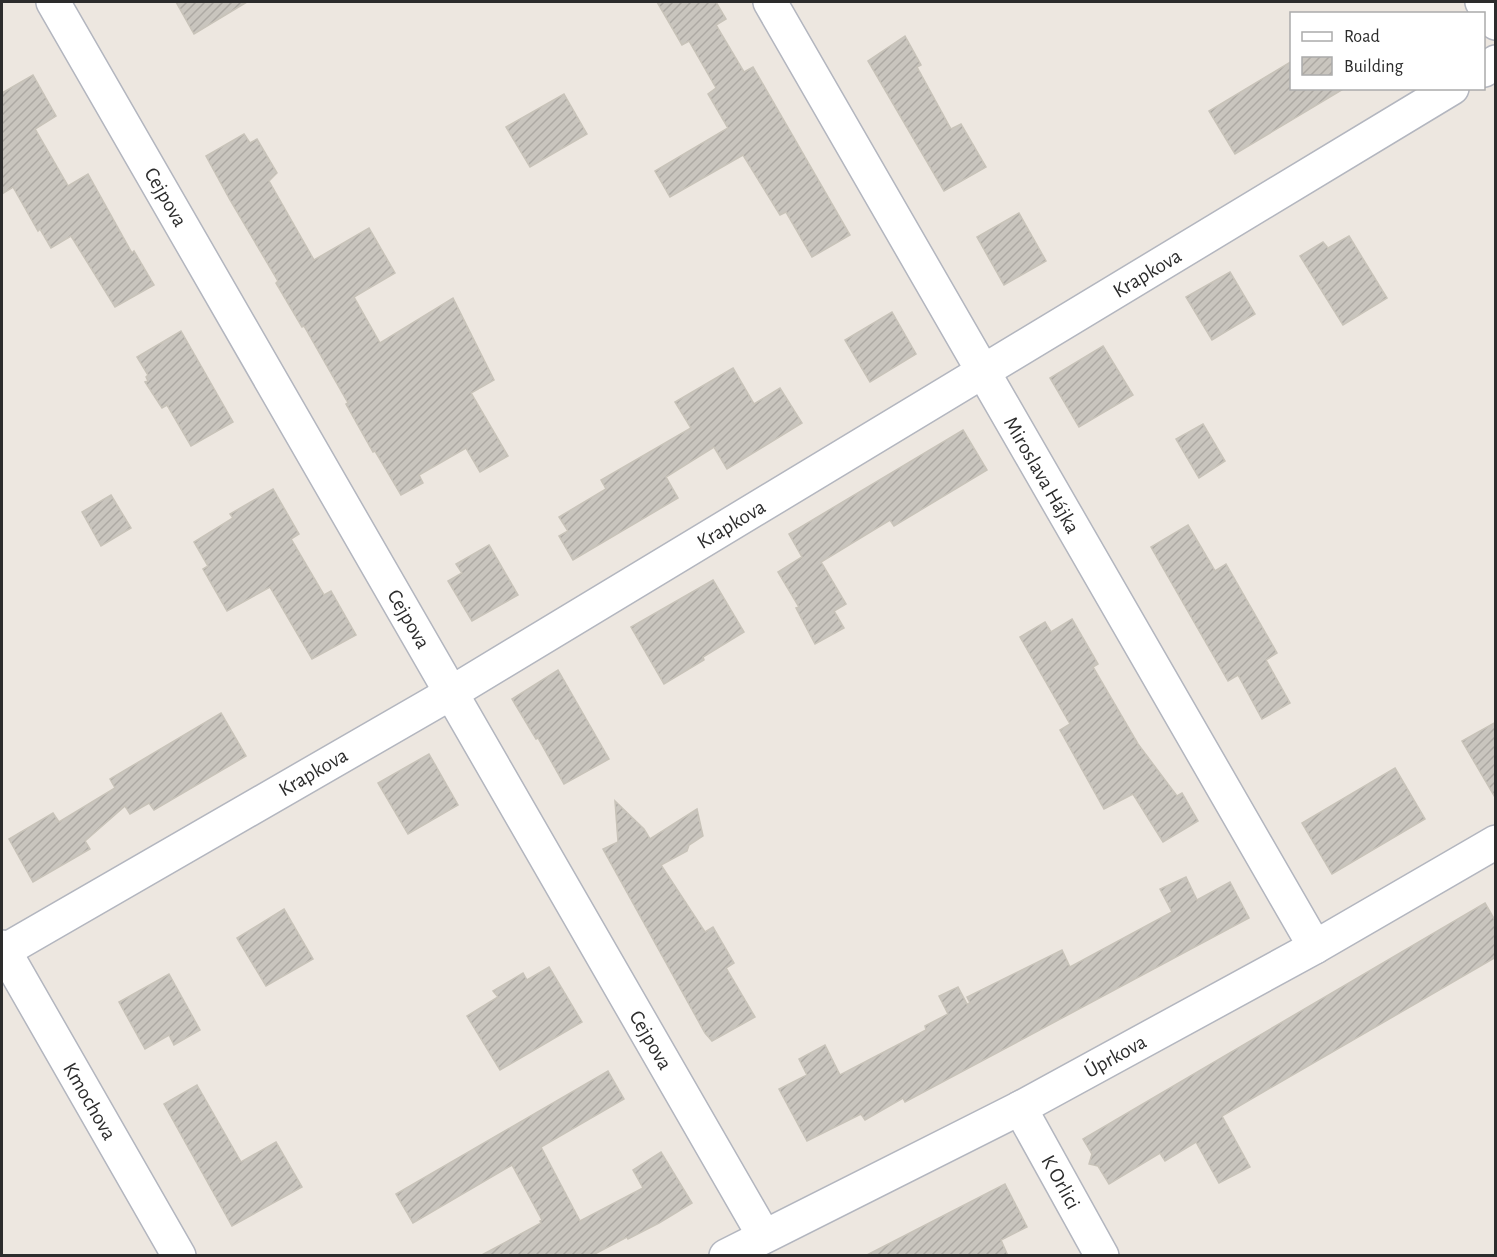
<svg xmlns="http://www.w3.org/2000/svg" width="1497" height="1257" viewBox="0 0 1497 1257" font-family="'Alegreya Sans',sans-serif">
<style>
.building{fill:url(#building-hatch);stroke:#c8c3b9;stroke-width:1.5}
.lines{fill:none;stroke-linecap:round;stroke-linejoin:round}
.minor-casing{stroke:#b3b6bf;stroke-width:36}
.minor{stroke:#fff;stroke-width:33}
.labels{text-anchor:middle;stroke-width:6;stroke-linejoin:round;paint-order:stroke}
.street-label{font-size:21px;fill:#2c2c2c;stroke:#fff}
</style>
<defs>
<pattern id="building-hatch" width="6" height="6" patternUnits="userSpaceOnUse" patternTransform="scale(1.5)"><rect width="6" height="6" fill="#c9c5be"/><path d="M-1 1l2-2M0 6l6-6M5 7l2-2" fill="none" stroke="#ada9a3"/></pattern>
</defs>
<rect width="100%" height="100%" fill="#ede7e0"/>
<g class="building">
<polygon points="176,2 247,2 194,34"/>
<polygon points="657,2 716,2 726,19 716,25 744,72 753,67 850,235 812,257 786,212 780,215 743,155 670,197 655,171 728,128 708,94 716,88 689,41 682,45"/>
<polygon points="905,36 921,65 917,67 951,129 961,124 986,167 944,191 868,61"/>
<polygon points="1292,61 1292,88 1345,88 1235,154 1209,111"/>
<polygon points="33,75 56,116 35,129 68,186 88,174 132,253 134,251 154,285 115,307 71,236 51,248 40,229 38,231 13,187 2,194 2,93"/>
<polygon points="564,94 587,134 530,167 506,127"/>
<polygon points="244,134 250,143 257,139 277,173 269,181 314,260 369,228 395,273 354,297 380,343 453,298 494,380 471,393 508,456 480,472 466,448 419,475 423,483 401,495 375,451 373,452 346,404 348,403 304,326 302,327 276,283 278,281 230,200 206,156"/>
<polygon points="1019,213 1046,261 1004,285 977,237"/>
<polygon points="1349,236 1387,298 1343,325 1300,256 1323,242 1328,248"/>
<polygon points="1230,272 1255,314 1212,340 1186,297"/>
<polygon points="892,312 916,354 870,382 845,340"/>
<polygon points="181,331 233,422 191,446 167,405 162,408 145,382 148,381 146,377 148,375 137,357"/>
<polygon points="1103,346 1133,395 1079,427 1050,378"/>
<polygon points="733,368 754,404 780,388 802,423 727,469 714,447 666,477 678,498 573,560 559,536 568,531 559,517 606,489 601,480 691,428 675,402"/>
<polygon points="1203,424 1225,461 1199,478 1176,439"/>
<polygon points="963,430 987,470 894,526 890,520 821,562 846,604 834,611 844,628 815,644 796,608 799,607 778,572 802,557 789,534"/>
<polygon points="273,489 299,534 291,539 324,595 331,591 356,635 312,659 270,587 227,611 203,569 208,566 194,542 233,518 230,514"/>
<polygon points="111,495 131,528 101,546 82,512"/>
<polygon points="1188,525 1215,571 1226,564 1277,653 1266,660 1290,703 1262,719 1238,675 1228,681 1151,547"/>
<polygon points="489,545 518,595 472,621 448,581 462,573 456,564"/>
<polygon points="713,580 744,632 703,657 704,660 664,684 631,627"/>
<polygon points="1072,619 1098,664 1093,667 1138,744 1177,796 1182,793 1198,821 1163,842 1133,794 1104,809 1060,730 1070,724 1020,637 1045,622 1051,632"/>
<polygon points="558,670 609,759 564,784 538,738 536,739 512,699"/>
<polygon points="221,713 246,756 154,810 149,803 130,814 125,806 85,841 90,849 33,882 9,839 53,813 59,822 115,788 110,779"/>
<polygon points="1496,722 1496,799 1462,741"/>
<polygon points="429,754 458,805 408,834 378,783"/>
<polygon points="1395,768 1425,819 1332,874 1302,823"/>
<polygon points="615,801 644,829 650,839 697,809 703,836 689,845 687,851 661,865 705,932 713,927 734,963 726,968 755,1017 712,1041 705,1033 603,849 618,842"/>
<polygon points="1186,877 1197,900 1230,882 1249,918 905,1102 903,1098 865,1120 861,1114 807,1141 779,1089 807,1075 799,1059 825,1045 840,1075 926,1030 925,1026 948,1014 939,996 958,987 967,1004 970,1003 967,997 1062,950 1070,967 1172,912 1160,889"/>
<polygon points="1485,903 1496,922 1496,957 1222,1116 1250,1167 1219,1183 1196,1142 1165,1161 1160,1153 1109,1184 1098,1166 1089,1164 1092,1154 1083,1139"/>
<polygon points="284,909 313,959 266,986 237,938"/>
<polygon points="549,967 582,1022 500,1070 467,1016 498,997 493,991 523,973 527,980"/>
<polygon points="169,974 200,1030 174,1045 169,1035 145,1049 119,1002"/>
<polygon points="608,1071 624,1099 541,1147 580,1221 643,1188 633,1170 661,1152 692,1203 659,1223 628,1239 627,1237 591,1256 480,1256 541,1223 540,1221 542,1220 512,1165 413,1223 396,1194"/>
<polygon points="197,1085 241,1162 276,1142 302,1187 232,1226 164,1104"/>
<polygon points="1005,1184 1027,1227 1001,1240 1008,1256 865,1256"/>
</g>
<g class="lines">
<defs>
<g id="minor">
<polyline points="53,2 764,1236"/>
<polyline points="770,2 1315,947"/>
<polyline points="1482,2 1496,23"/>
<polyline points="1484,70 1496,62"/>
<polyline points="2,947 179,1256"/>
<polyline points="4,951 451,693 1452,88"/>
<polyline points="1020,1108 1102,1256"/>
<polyline points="726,1256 1020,1108 1315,947 1496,842"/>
</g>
</defs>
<use href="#minor" class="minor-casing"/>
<use href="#minor" class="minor"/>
</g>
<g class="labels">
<g class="street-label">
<text transform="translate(166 197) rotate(60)" y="7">Cejpova</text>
<text transform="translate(1147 273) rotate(-31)" y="7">Krapkova</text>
<text transform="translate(1042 475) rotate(60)" y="7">Miroslava Hájka</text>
<text transform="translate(731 524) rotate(-31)" y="7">Krapkova</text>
<text transform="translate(409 619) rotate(60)" y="7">Cejpova</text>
<text transform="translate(313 772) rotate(-30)" y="7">Krapkova</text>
<text transform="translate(651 1040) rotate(60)" y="7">Cejpova</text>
<text transform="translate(1115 1056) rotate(-29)" y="7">Úprkova</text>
<text transform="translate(90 1101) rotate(60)" y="7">Kmochova</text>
<text transform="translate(1061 1182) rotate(61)" y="7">K Orlici</text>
</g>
</g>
<rect width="1497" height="1257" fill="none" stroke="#2c2c2c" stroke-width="6"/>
<rect x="1290" y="12" width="195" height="78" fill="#ffffff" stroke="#ababab" stroke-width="1.5"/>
<rect x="1302" y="32" width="30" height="9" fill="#ffffff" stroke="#ababab" stroke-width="1.5"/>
<text x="1344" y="42" font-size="18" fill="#2c2c2c">Road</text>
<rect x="1302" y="57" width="30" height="18" fill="url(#building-hatch)" stroke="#ababab" stroke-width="1.5"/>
<text x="1344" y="72" font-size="18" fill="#2c2c2c">Building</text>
</svg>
